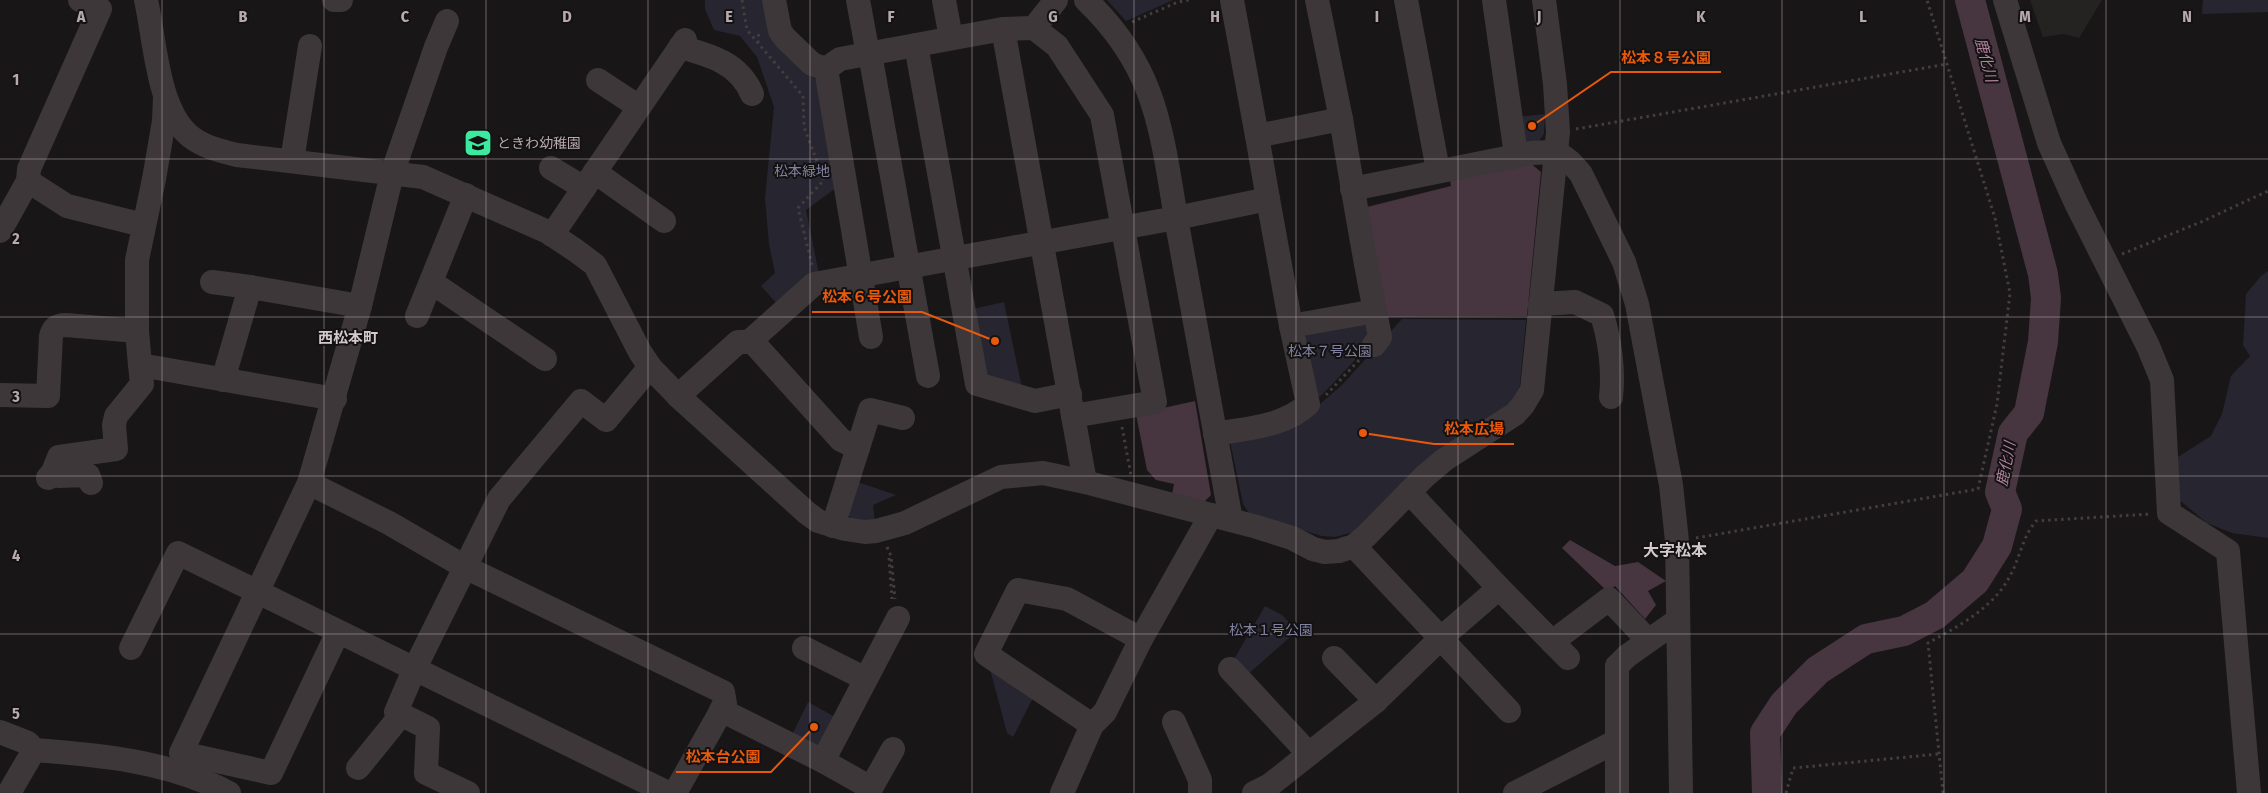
<svg xmlns="http://www.w3.org/2000/svg" width="2268" height="793" viewBox="0 0 2268 793" font-family="'Fira Sans Condensed','Noto Sans JP',sans-serif">
<style>
.built{fill:#252222}
.green{fill:#272630}
.water{fill:#473540}
.lines{fill:none;stroke-linecap:round;stroke-linejoin:round}
.river{stroke:#473540;stroke-width:30}
.path{stroke:#443d40;stroke-width:3;stroke-dasharray:2.5 4;stroke-linecap:butt}
.minor{stroke:#3d3739;stroke-width:24}
.grid{fill:none;stroke:#b7a9ae;stroke-width:1;stroke-opacity:0.55}
.labels{text-anchor:middle;stroke-width:4;stroke-linejoin:round;paint-order:stroke}
.poi-label{font-size:14px;fill:#b7a9ae;stroke:#131111;text-anchor:start}
.park-label{font-size:14px;fill:#8182a1;stroke:#131111}
.water-label{font-size:15px;font-style:italic;fill:#b1819f;stroke:#131111}
.neighbourhood-label{font-size:15px;font-weight:bold;fill:#d3c9cd;stroke:#131111}
.quarter-label{font-size:16px;font-weight:bold;fill:#d3c9cd;stroke:#131111}
.grid-label{font-size:16px;text-anchor:middle;font-weight:bold;fill:#b7a9ae;stroke:#131111;stroke-width:4;stroke-linejoin:round;paint-order:stroke}
.leader{fill:none;stroke:#e8590c;stroke-width:2}
.callout-dot{fill:#e8590c;stroke:#131111;stroke-width:2}
.callout-label{font-size:15px;text-anchor:middle;font-weight:bold;fill:#e8590c;stroke:#131111;stroke-width:4;stroke-linejoin:round;paint-order:stroke}
</style>
<rect width="100%" height="100%" fill="#181616"/>
<polygon class="built" points="2030,0 2102,0 2079,38 2064,34 2043,37"/>
<g class="green">
<polygon points="705,0 766,0 778,42 821,85 840,185 806,210 819,274 778,305 761,286 775,273 769,244 765,198 774,107 757,57 740,36 714,30 705,9"/>
<polygon points="1107,0 1173,0 1126,21"/>
<polygon points="2203,0 2268,0 2268,12 2202,14"/>
<polygon points="1545,114 1544,134 1536,145 1528,145 1521,138 1518,117"/>
<polygon points="2268,271 2268,538 2232,533 2207,523 2166,489 2170,462 2211,436 2222,414 2231,376 2250,356 2243,345 2246,294 2261,276"/>
<polygon points="1004,302 1022,388 990,380 985,373 973,309"/>
<polygon points="1402,319 1526,320 1520,384 1518,393 1509,405 1357,531 1335,537 1322,536 1250,515 1243,504 1230,441 1305,417 1342,385"/>
<polygon points="1359,321 1369,328 1372,342 1320,397 1313,394 1302,341 1311,330"/>
<polygon points="855,481 896,495 873,505 875,522 852,521 845,510"/>
<polygon points="1265,606 1282,615 1297,631 1247,675 1233,661"/>
<polygon points="989,665 1035,694 1013,737 1007,733"/>
<polygon points="808,702 837,718 824,745 813,749 791,737"/>
</g>
<g class="water">
<polygon points="1529,162 1541,172 1527,316 1384,317 1363,208 1451,186 1450,178"/>
<polygon points="1195,401 1211,495 1202,504 1172,495 1174,484 1156,480 1147,470 1136,414"/>
<polygon points="1570,540 1615,566 1638,562 1666,581 1648,591 1656,605 1645,619 1615,586 1608,592 1562,548"/>
</g>
<g class="lines">
<polyline class="river" points="1767,793 1765,733 1784,704 1818,670 1866,639 1904,631 1935,615 1975,581 1997,546 2007,509 2000,492 2013,433 2029,413 2043,342 2046,298 2043,274 1970,0"/>
<g class="path">
<polyline points="742,0 747,30 803,96 804,127 824,180 798,208 812,265"/>
<polyline points="1132,22 1178,2 1189,0"/>
<polyline points="758,43 759,31"/>
<polyline points="1576,129 1947,64"/>
<polyline points="2122,254 2201,222 2268,191"/>
<polyline points="1326,395 1362,357"/>
<polyline points="1122,427 1131,475"/>
<polyline points="1696,538 1978,489 1997,404 2010,293 1995,218 1927,0"/>
<polyline points="887,547 891,556 895,599"/>
<polyline points="889,558 892,599"/>
<polyline points="1786,793 1793,768 1939,754"/>
<path d="M 1943,793 L 1928,643 C 1959,626 1995,607 2011,574 C 2020,557 2023,536 2036,521 L 2151,514"/>
</g>
<g class="minor">
<path d="M 146,0 C 155,39 157,111 191,137 C 204,147 221,151 237,155 L 423,177 L 548,232 L 575,250 L 595,265 L 640,352 L 650,367 L 678,396 L 807,513 L 818,521 L 845,529 L 865,532 L 876,531 L 905,523 L 1001,477 L 1043,473 L 1085,482 L 1257,527 L 1292,538 L 1313,549 L 1325,552 L 1339,551 L 1354,546 L 1366,536 L 1425,476 L 1444,460 L 1515,414 L 1523,405 L 1532,390 L 1558,132 L 1555,84 L 1544,0"/>
<polyline points="334,0 341,0"/>
<polyline points="774,0 780,31 785,38 812,64 826,69 871,337"/>
<polyline points="858,0 868,54"/>
<polyline points="944,0 951,38"/>
<path d="M 1232,0 L 1257,136 L 1341,119 C 1352,183 1362,247 1375,311 L 1291,326"/>
<polyline points="1317,0 1341,119"/>
<polyline points="1406,0 1438,170"/>
<polyline points="1494,0 1516,155"/>
<polyline points="2005,0 2049,143 2076,203 2148,346 2162,380 2169,513 2228,551 2249,793"/>
<polyline points="1034,28 1056,0"/>
<polyline points="1003,29 1085,482"/>
<polyline points="916,45 977,384 1035,401 1070,394"/>
<path d="M 680,47 C 710,55 739,63 752,94"/>
<polyline points="870,54 928,376"/>
<polyline points="826,69 840,59 1003,29 1034,28 1057,46 1102,115 1155,402 1073,416"/>
<polyline points="598,80 639,107"/>
<polyline points="165,97 164,121 154,179 137,260 137,331 140,365 335,399"/>
<polyline points="292,161 310,46"/>
<polyline points="551,168 584,188"/>
<polyline points="595,172 664,221"/>
<polyline points="28,181 67,206 143,225"/>
<path d="M 1352,189 L 1531,153 C 1559,151 1562,152 1581,174 L 1624,262 L 1637,304 L 1671,485 L 1677,541 L 1681,793"/>
<polyline points="0,231 28,181 29,169 100,9 80,0"/>
<polyline points="552,235 685,40"/>
<polyline points="212,282 250,287"/>
<polyline points="431,282 545,359"/>
<path d="M 1540,304 L 1575,302 L 1602,315 C 1610,340 1614,371 1611,397"/>
<polyline points="417,316 466,195"/>
<polyline points="751,340 841,440 858,448"/>
<polyline points="1374,345 1380,337 1375,311"/>
<polyline points="223,380 250,287 360,306"/>
<path d="M 0,395 L 48,396 L 51,336 C 53,328 58,325 66,325 L 137,331"/>
<path d="M 678,396 L 738,342 L 749,342 L 814,284 L 1176,218 C 1161,128 1156,67 1086,0"/>
<path d="M 1215,434 C 1247,428 1284,427 1308,404 L 1291,326 L 1268,199"/>
<polyline points="53,472 58,476 88,475 91,483"/>
<polyline points="48,478 53,472 59,457 116,449 114,425 116,416 142,384 140,365"/>
<polyline points="309,483 389,523 465,567 723,692 725,704 675,793"/>
<polyline points="1231,520 1176,218 1268,199 1257,136"/>
<polyline points="833,526 870,410 903,418"/>
<polyline points="1354,546 1509,711"/>
<polyline points="1499,588 1568,658"/>
<polyline points="338,632 271,773 181,753 309,483 360,306 392,174 436,47 447,21"/>
<polyline points="1552,642 1609,599 1643,635"/>
<polyline points="131,648 178,553 668,793"/>
<polyline points="804,648 866,679"/>
<polyline points="1334,658 1376,701"/>
<polyline points="1230,669 1309,754 1270,785 1254,793"/>
<polyline points="721,710 823,761"/>
<polyline points="1174,722 1200,780 1200,793"/>
<polyline points="1092,725 986,654 1018,590 1067,599 1141,639"/>
<polyline points="0,732 28,743 34,750"/>
<polyline points="1309,754 1376,701 1440,639 1499,588 1409,492"/>
<polyline points="358,768 401,715"/>
<polyline points="871,788 893,749"/>
<path d="M 9,793 L 34,750 C 100,755 169,761 229,793"/>
<polyline points="468,793 426,773 428,728 396,712 414,670 499,499 581,401 606,420 650,367"/>
<polyline points="869,793 871,788 823,761 898,618"/>
<polyline points="1062,793 1092,725 1105,712 1141,639 1211,515"/>
<polyline points="1515,793 1617,741"/>
<polyline points="1617,793 1617,666 1627,656 1678,620"/>
</g>
</g>
<path class="grid" d="M 162,0 L 162,793M 324,0 L 324,793M 486,0 L 486,793M 648,0 L 648,793M 810,0 L 810,793M 972,0 L 972,793M 1134,0 L 1134,793M 1296,0 L 1296,793M 1458,0 L 1458,793M 1620,0 L 1620,793M 1782,0 L 1782,793M 1944,0 L 1944,793M 2106,0 L 2106,793M 0,159 L 2268,159M 0,317 L 2268,317M 0,476 L 2268,476M 0,634 L 2268,634"/>
<defs>
<symbol id="school-square" viewBox="-11 -11 22 22"><rect x="-9" y="-9" width="18" height="18" rx="4" fill="#3cea9f" stroke="#131111"/><path d="M0-5L7-2L0 1L-7-2ZM-4 1L0 2.5L4 1V4Q0 6-4 4Z" fill="#111"/></symbol>
</defs>
<g fill-rule="evenodd">
<use href="#school-square" x="462" y="127" width="32" height="32"/>
</g>
<g class="labels">
<g class="poi-label">
<text x="497" y="148">ときわ幼稚園</text>
</g>
<g class="park-label">
<text x="802" y="176">松本緑地</text>
<text x="1330" y="356">松本７号公園</text>
<text x="1271" y="635">松本１号公園</text>
</g>
<g class="water-label">
<text transform="translate(1986 60) rotate(75)" y="5">鹿化川</text>
<text transform="translate(2006 464) rotate(-79)" y="5">鹿化川</text>
</g>
<g class="neighbourhood-label">
<text x="348" y="343">西松本町</text>
</g>
<g class="quarter-label">
<text x="1675" y="556">大字松本</text>
</g>
</g>
<g class="grid-label">
<text x="81" y="22">A</text>
<text x="243" y="22">B</text>
<text x="405" y="22">C</text>
<text x="567" y="22">D</text>
<text x="729" y="22">E</text>
<text x="891" y="22">F</text>
<text x="1053" y="22">G</text>
<text x="1215" y="22">H</text>
<text x="1377" y="22">I</text>
<text x="1539" y="22">J</text>
<text x="1701" y="22">K</text>
<text x="1863" y="22">L</text>
<text x="2025" y="22">M</text>
<text x="2187" y="22">N</text>
<text x="16" y="85">1</text>
<text x="16" y="244">2</text>
<text x="16" y="402">3</text>
<text x="16" y="561">4</text>
<text x="16" y="719">5</text>
</g>
<path class="leader" d="M1532 126L1611 72H1721M995 341L922 312H812M1363 433L1434 444H1514M814 727L771 772H676"/>
<g class="callout-dot">
<circle cx="1532" cy="126" r="5"/>
<circle cx="995" cy="341" r="5"/>
<circle cx="1363" cy="433" r="5"/>
<circle cx="814" cy="727" r="5"/>
</g>
<g class="callout-label">
<text x="1666" y="63">松本８号公園</text>
<text x="867" y="302">松本６号公園</text>
<text x="1474" y="434">松本広場</text>
<text x="723" y="762">松本台公園</text>
</g>
</svg>
